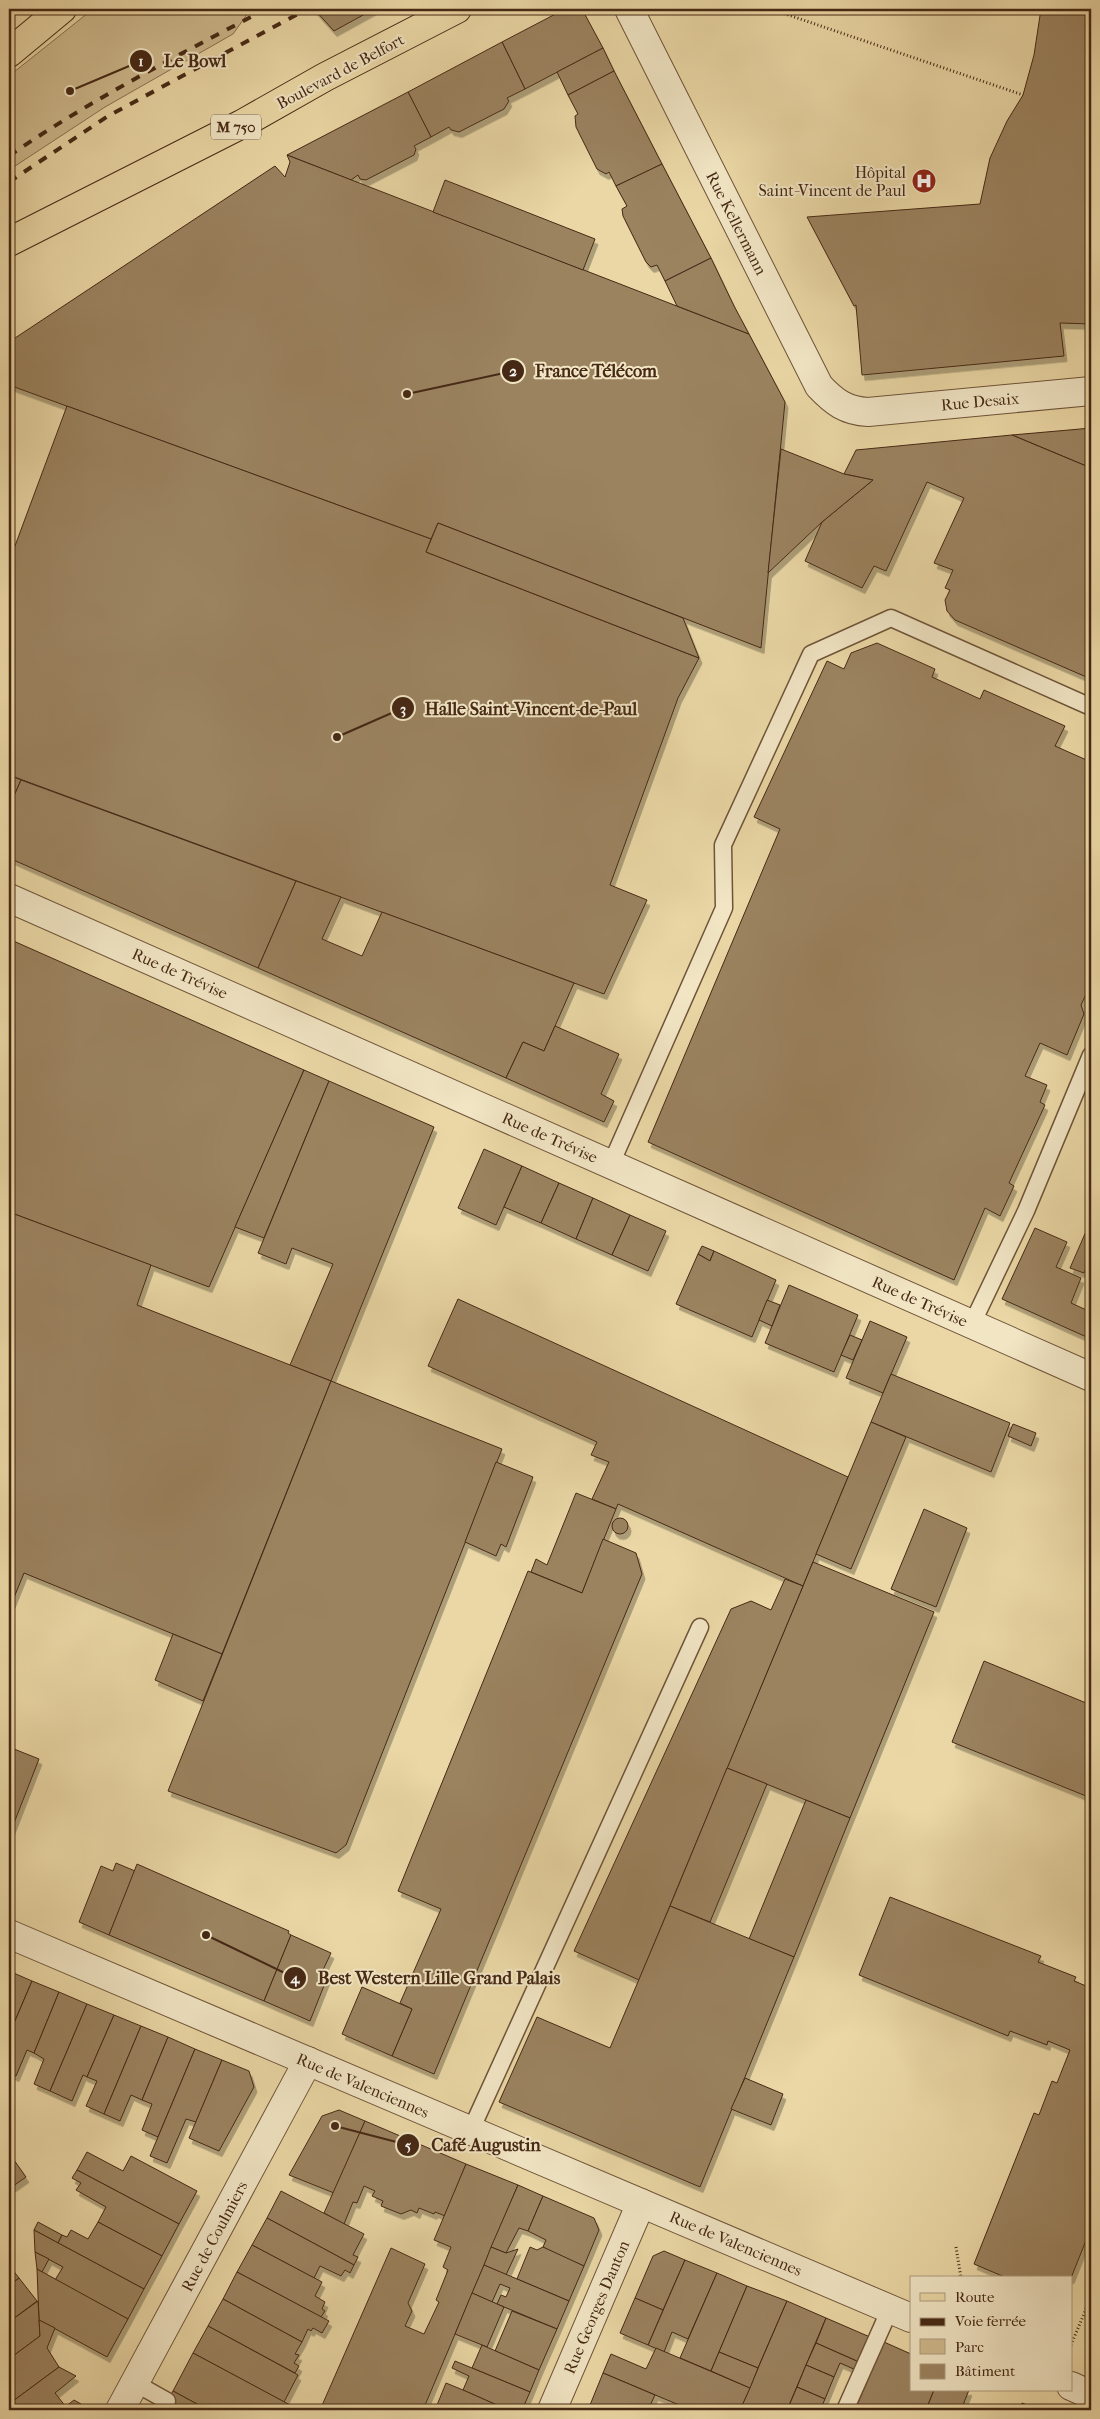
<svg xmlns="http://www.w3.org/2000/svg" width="1100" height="2419" viewBox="0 0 1100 2419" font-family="'IM FELL French Canon',serif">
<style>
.green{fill:#ceb98d;stroke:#8a7151}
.building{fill:#9b8360;stroke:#462915;filter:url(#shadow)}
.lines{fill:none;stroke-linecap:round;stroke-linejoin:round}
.lane-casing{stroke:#6f5439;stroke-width:19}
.street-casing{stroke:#6f5439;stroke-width:30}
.primary-casing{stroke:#462915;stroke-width:30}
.path{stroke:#462915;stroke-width:3;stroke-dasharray:1 2.5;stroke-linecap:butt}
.lane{stroke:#f1e5c4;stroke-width:16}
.street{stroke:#f1e5c4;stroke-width:28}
.primary{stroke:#ead7a5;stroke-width:28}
.rail{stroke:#462915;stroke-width:4;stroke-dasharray:9 9;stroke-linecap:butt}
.labels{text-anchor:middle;stroke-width:4;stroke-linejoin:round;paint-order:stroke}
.shield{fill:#f1e5c4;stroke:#79614a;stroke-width:1}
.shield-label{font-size:15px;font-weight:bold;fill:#462915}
.street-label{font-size:16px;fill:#462915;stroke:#f1e5c4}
.poi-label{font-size:16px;fill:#462915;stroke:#f1e5c4;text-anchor:end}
.leader{fill:none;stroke:#462915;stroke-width:2}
.callout-dot{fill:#462915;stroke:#f1e5c4;stroke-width:2}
.mark-label{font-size:15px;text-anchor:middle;font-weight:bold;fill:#fff}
.callout-label{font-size:18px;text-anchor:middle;font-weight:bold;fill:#462915;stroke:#f1e5c4;stroke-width:4;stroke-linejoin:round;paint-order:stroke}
</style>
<defs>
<filter id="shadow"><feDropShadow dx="3" dy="5.5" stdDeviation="0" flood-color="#0004"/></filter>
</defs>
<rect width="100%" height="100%" fill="#ead7a5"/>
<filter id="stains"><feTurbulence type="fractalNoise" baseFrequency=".004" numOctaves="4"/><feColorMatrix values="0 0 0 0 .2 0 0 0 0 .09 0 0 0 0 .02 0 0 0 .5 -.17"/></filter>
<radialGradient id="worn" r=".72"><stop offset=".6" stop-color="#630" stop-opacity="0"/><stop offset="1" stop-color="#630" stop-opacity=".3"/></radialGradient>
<polygon class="green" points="93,9 251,9 233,34 105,107 9,170 9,76"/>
<g class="building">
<polygon points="314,9 374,9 334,31"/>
<polygon points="565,9 583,11 603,48 525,89 502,42"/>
<polygon points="1041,9 1091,9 1091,324 1060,323 1064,356 862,375 856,305 854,306 807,217 980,204 990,158 1007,121 1023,95 1034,55"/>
<polygon points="502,42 525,89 507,98 509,101 504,109 459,132 451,130 449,127 431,137 408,92"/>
<polygon points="603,48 614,71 568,95 557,72"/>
<polygon points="614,71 662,164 616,186 609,172 606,174 597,169 576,127 575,116 578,114 568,95"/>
<polygon points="408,92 431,137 414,146 416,149 414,155 366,180 360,179 358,175 351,180 287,155"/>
<polygon points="287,155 749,334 785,402 761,648 438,523 431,539 9,385 9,342 275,166 285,177 290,162"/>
<polygon points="662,164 711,258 665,281 657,265 651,267 646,262 623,216 622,209 627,206 616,186"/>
<polygon points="445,180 595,239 583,270 433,212"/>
<polygon points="711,258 734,306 749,334 677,306 665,281"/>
<polygon points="67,406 431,539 426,552 699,658 678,698 610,885 647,900 604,994 9,775 9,562"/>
<polygon points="1091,428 1091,468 1012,435 1069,430"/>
<polygon points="1012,435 1091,468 1091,679 955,620 947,611 945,600 950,590 945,588 953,570 934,563 964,498 927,482 886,571 874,566 862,588 805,561 822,522 873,480 844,474 856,450"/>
<polygon points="781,449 844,474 873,480 822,522 768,573"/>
<polygon points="438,523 683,618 699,658 426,552"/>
<polygon points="877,643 935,669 932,677 980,699 984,690 1065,726 1055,746 1091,762 1091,984 1081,1005 1084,1014 1067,1055 1040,1043 1025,1076 1047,1085 1040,1102 1045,1105 1009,1183 1014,1186 1000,1216 985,1208 954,1280 648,1142 780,829 754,817 827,661 844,669 851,653"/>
<polygon points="9,775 21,780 9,807"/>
<polygon points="21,780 296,881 258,968 9,858 9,807"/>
<polygon points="296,881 341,897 322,939 362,956 382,912 574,983 544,1051 523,1042 506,1078 258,968"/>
<polygon points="9,939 304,1070 209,1287 9,1212"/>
<polygon points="555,1026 619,1054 601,1094 614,1101 604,1122 506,1078 523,1042 544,1051"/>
<polygon points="304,1070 329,1081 264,1238 235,1227"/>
<polygon points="329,1081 434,1127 331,1381 290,1365 333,1264 292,1248 286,1264 258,1253"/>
<polygon points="484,1149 522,1166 496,1225 458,1208"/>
<polygon points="522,1166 559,1183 541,1223 504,1207"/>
<polygon points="559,1183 593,1198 576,1239 541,1223"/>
<polygon points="593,1198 630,1215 612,1255 576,1239"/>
<polygon points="9,1212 151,1265 137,1305 331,1381 222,1654 24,1573 9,1610"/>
<polygon points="630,1215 666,1231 648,1271 612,1255"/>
<polygon points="1091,1220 1091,1256 1084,1273 1070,1268"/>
<polygon points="1035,1228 1067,1242 1056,1267 1081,1278 1071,1303 1091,1312 1091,1339 1002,1299"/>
<polygon points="702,1246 714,1251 710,1261 698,1254"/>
<polygon points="714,1251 776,1280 752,1337 676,1304 698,1254 710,1261"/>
<polygon points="789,1285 858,1315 834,1372 765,1343"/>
<polygon points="458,1299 848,1477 803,1586 618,1504 616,1509 592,1499 609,1462 591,1455 597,1442 428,1366"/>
<polygon points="767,1300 780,1305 772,1326 759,1320"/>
<polygon points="870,1321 907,1337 883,1393 846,1378"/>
<polygon points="850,1335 862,1340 853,1360 841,1355"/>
<polygon points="891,1374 1010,1423 991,1472 871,1422"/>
<polygon points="331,1381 502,1449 346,1845 336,1853 168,1791"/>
<polygon points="871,1422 906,1437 851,1569 816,1554"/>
<polygon points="1013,1424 1036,1433 1031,1446 1008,1436"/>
<polygon points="496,1462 533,1477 506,1547 501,1544 496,1556 465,1542"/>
<polygon points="576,1493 616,1509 582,1593 531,1572 536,1559 547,1565"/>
<polygon points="924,1509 967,1528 936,1607 891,1589"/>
<circle cx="620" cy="1526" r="8"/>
<polygon points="603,1539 636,1553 642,1574 434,2074 392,2056 412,2009 400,2003 441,1909 398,1891 528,1571 582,1593"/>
<polygon points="813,1562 934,1612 850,1818 727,1768"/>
<polygon points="785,1579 803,1586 639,1980 574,1951 731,1609 751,1601 771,1610"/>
<polygon points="173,1634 222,1654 203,1701 155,1680"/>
<polygon points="984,1661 1091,1705 1091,1798 952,1742"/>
<polygon points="9,1747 39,1759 9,1836"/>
<polygon points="727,1768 767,1784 710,1922 670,1906"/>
<polygon points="806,1800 850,1818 794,1957 749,1939"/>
<polygon points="116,1863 135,1871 109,1935 79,1922 101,1866 113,1871"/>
<polygon points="137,1864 289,1931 288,1933 291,1935 264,2001 109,1935"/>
<polygon points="890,1897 1041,1956 1038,1962 1076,1977 1074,1981 1091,1988 1091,2228 1071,2278 1007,2278 974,2264 1034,2113 1039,2115 1052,2081 1057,2083 1070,2050 1048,2041 1047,2045 1010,2031 1008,2036 859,1975"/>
<polygon points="670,1906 794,1957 700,2187 499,2102 537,2017 610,2048"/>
<polygon points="291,1935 331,1953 323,1970 329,1973 310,2021 264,2001"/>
<polygon points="9,1971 32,1981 9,2035"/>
<polygon points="32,1981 59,1992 34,2053 27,2050 16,2076 9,2073 9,2035"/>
<polygon points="362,1987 412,2009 392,2056 342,2034"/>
<polygon points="59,1992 87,2004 50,2091 34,2084 44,2059 34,2053"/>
<polygon points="87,2004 114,2015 87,2077 83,2075 72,2101 50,2091"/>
<polygon points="114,2015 141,2026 104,2114 86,2106 97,2081 87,2077"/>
<polygon points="141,2026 168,2037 142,2100 131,2095 120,2121 104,2114"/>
<polygon points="168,2037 195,2049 158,2137 142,2130 152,2104 142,2100"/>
<polygon points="195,2049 222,2060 196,2122 186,2119 167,2163 150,2156"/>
<polygon points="222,2060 249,2071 254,2087 219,2151 189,2138"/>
<polygon points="745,2078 783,2094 771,2125 731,2109"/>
<polygon points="339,2110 365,2121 334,2193 289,2175 322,2116"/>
<polygon points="365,2121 466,2164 445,2216 435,2212 434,2214 419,2208 417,2213 411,2210 401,2214 381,2206 383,2201 372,2196 375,2191 364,2186 357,2203 353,2202 344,2224 324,2213"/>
<polygon points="87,2152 123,2171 131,2156 197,2191 179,2224 77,2170"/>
<polygon points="14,2160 26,2177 9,2189 9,2164"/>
<polygon points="466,2164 518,2185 423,2410 320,2410 391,2248 425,2264 408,2303 412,2311 405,2326 424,2334 439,2302 436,2300 448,2270 443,2267 451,2247 434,2240"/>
<polygon points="77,2170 179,2224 162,2256 98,2222 106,2207 76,2190 81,2183 72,2178"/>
<polygon points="518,2185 543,2196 528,2231 519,2228 506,2253 491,2247"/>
<polygon points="281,2191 364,2234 353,2255 358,2257 354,2265 267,2218"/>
<polygon points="543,2196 594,2218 599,2230 584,2266 551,2252 543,2247 546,2240 528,2231"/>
<polygon points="267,2218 354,2265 350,2273 345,2270 341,2276 320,2266 314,2278 252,2245"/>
<polygon points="38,2222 62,2235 58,2243 34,2230"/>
<polygon points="98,2222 162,2256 144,2289 58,2243 62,2235 67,2237 71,2230 88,2239"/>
<polygon points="34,2230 144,2289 128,2319 55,2280 63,2267 35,2252"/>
<polygon points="252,2245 322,2282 315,2296 325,2302 322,2309 325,2311 321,2317 237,2272"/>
<polygon points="491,2247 506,2253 518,2249 506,2275 484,2265"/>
<polygon points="530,2247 537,2250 543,2247 584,2266 569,2301 517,2279"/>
<polygon points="664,2251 685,2260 663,2310 635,2298 653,2256"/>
<polygon points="35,2252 49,2259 42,2272 37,2269"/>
<polygon points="685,2260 717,2273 688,2339 672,2332 664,2352 648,2345"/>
<polygon points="484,2265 569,2301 557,2329 497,2304 501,2295 506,2297 510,2288 500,2284 492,2302 472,2293"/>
<polygon points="12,2269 19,2278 9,2286 9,2271"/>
<polygon points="37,2269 128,2319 107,2357 39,2320"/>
<polygon points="237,2272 329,2321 322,2333 313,2328 311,2331 308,2329 302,2342 223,2299"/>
<polygon points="717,2273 747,2286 711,2371 680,2358"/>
<polygon points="19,2278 37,2301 9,2322 9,2286"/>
<polygon points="747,2286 787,2301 758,2368 719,2352"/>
<polygon points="472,2293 504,2307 487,2347 455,2334"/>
<polygon points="635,2298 663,2310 648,2345 620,2333"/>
<polygon points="223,2299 302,2342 295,2354 299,2355 294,2363 299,2366 295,2373 208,2326"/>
<polygon points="38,2301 40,2336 9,2359 9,2322"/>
<polygon points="787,2301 826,2318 787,2410 740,2410"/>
<polygon points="512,2311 557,2329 539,2370 495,2351"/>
<polygon points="826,2318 870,2337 859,2362 816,2343"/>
<polygon points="39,2320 55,2328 47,2348 59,2367 9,2404 9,2359 40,2336"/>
<polygon points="208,2326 298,2375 284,2402 193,2353"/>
<polygon points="884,2342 911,2354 911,2390 934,2390 926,2410 855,2410"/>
<polygon points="816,2343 859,2362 856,2370 840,2363 834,2377 806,2365"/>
<polygon points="482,2345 539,2370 530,2392 472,2368"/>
<polygon points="656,2348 750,2388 740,2410 691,2410 603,2373 611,2354 646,2369"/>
<polygon points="719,2352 758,2368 750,2388 711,2371"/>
<polygon points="193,2353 292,2406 290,2410 208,2410 173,2391"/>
<polygon points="455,2361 530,2392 522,2410 508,2410 463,2390 469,2376 452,2368"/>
<polygon points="806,2365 834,2377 825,2399 797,2387"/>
<polygon points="59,2367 76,2376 55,2393 66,2407 61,2410 9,2410 9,2404"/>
<polygon points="603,2373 655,2395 648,2410 588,2410"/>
<polygon points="446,2383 463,2390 508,2410 435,2410"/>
<polygon points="797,2387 825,2399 820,2410 793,2410 788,2408"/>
<polygon points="934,2390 969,2390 961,2410 926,2410"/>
<polygon points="173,2391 208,2410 162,2410"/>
<polygon points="74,2400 81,2404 78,2410 61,2410"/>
<polygon points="1022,2403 1040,2410 1020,2410"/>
</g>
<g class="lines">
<defs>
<g id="lane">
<polyline points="611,1164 724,908 723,845 811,654 891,618 1091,707"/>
<polyline points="972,1324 1026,1211 1091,1055"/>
<polyline points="471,2130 700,1627"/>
<polyline points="135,2383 167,2401"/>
<polyline points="845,2410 890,2309"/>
</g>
<g id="street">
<path d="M 629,9 L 819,386 C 834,402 846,411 868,412 L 1091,391"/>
<polyline points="9,898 1091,1377"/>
<polyline points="9,1934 911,2318"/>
<polyline points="1071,2386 1091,2395"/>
<polyline points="120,2410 308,2061"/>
<polyline points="552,2410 641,2203"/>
</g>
<g id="primary">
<polyline points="9,53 62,9"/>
<polyline points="9,242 242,124 325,77 457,9"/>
</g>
</defs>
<use href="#lane" class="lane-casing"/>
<use href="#street" class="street-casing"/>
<use href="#primary" class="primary-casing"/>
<g class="path">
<polyline points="771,9 1023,95"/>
<polyline points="956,2247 961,2278"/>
<polyline points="1071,2345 1091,2297"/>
</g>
<use href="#lane" class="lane"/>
<use href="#street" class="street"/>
<use href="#primary" class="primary"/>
<g class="rail">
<path d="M 9,156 C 90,100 179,55 266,9"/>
<polyline points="9,182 108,116 307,9"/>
</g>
</g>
<defs>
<symbol id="hospital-disc" viewBox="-11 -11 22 22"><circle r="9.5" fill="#8f2418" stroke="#f1e5c4"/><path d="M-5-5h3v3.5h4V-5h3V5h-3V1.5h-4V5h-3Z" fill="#fff"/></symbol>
</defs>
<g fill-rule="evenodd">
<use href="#hospital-disc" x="910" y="167" width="28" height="28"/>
</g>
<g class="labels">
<rect class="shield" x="211" y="114.5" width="50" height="25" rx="4"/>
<g class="shield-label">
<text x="236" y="132">M 750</text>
</g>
<g class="street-label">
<text transform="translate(340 71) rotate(-28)" y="6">Boulevard de Belfort</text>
<text transform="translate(737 223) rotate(63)" y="6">Rue Kellermann</text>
<text transform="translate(980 401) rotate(-5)" y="6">Rue Desaix</text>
<text transform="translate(180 973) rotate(24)" y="6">Rue de Trévise</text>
<text transform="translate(550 1137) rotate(24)" y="6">Rue de Trévise</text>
<text transform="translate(920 1301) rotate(24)" y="6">Rue de Trévise</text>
<text transform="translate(363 2085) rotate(23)" y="6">Rue de Valenciennes</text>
<text transform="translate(214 2236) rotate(-62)" y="6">Rue de Coulmiers</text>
<text transform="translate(736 2243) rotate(23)" y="6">Rue de Valenciennes</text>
<text transform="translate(596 2307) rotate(-67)" y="6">Rue Georges Danton</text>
</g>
<g class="poi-label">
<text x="906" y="178">Hôpital<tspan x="906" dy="18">Saint-Vincent de Paul</tspan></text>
</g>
</g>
<path class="leader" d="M70 91L141 61M407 394L513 371M337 737L403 708M206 1935L295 1978M335 2126L408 2145"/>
<g class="callout-dot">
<circle cx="70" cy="91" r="5"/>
<circle cx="407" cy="394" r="5"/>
<circle cx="337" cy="737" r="5"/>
<circle cx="206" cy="1935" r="5"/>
<circle cx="335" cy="2126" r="5"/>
<circle cx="141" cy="61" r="12"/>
<circle cx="513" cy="371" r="12"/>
<circle cx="403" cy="708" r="12"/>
<circle cx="295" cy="1978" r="12"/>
<circle cx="408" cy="2145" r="12"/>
</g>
<g class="mark-label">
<text x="141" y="66">1</text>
<text x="513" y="376">2</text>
<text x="403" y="714">3</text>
<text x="295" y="1983">4</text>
<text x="408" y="2150">5</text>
</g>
<g class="callout-label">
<text x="195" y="67">Le Bowl</text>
<text x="596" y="377">France Télécom</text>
<text x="531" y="715">Halle Saint-Vincent-de-Paul</text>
<text x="439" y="1984">Best Western Lille Grand Palais</text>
<text x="486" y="2151">Café Augustin</text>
</g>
<rect width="1100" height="2419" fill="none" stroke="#ead7a5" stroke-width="30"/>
<rect x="10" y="10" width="1080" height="2399" fill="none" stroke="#462915" stroke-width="2.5"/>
<rect x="15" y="15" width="1070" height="2389" fill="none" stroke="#462915"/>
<rect x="910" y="2276" width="162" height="115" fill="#f1e5c4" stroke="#ad9a7e"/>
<rect x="920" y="2293" width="25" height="8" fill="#ead7a5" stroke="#ad9a7e"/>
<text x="955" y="2302" font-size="15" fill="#462915">Route</text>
<rect x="920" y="2318" width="25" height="8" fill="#462915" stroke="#ad9a7e"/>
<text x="955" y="2326" font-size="15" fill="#462915">Voie ferrée</text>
<rect x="920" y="2339" width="25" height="15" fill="#ceb98d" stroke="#ad9a7e"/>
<text x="955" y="2352" font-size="15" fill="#462915">Parc</text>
<rect x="920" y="2364" width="25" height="15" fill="#9b8360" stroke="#ad9a7e"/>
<text x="955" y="2376" font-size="15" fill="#462915">Bâtiment</text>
<rect width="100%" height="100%" filter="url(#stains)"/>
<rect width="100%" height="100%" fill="url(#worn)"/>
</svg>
